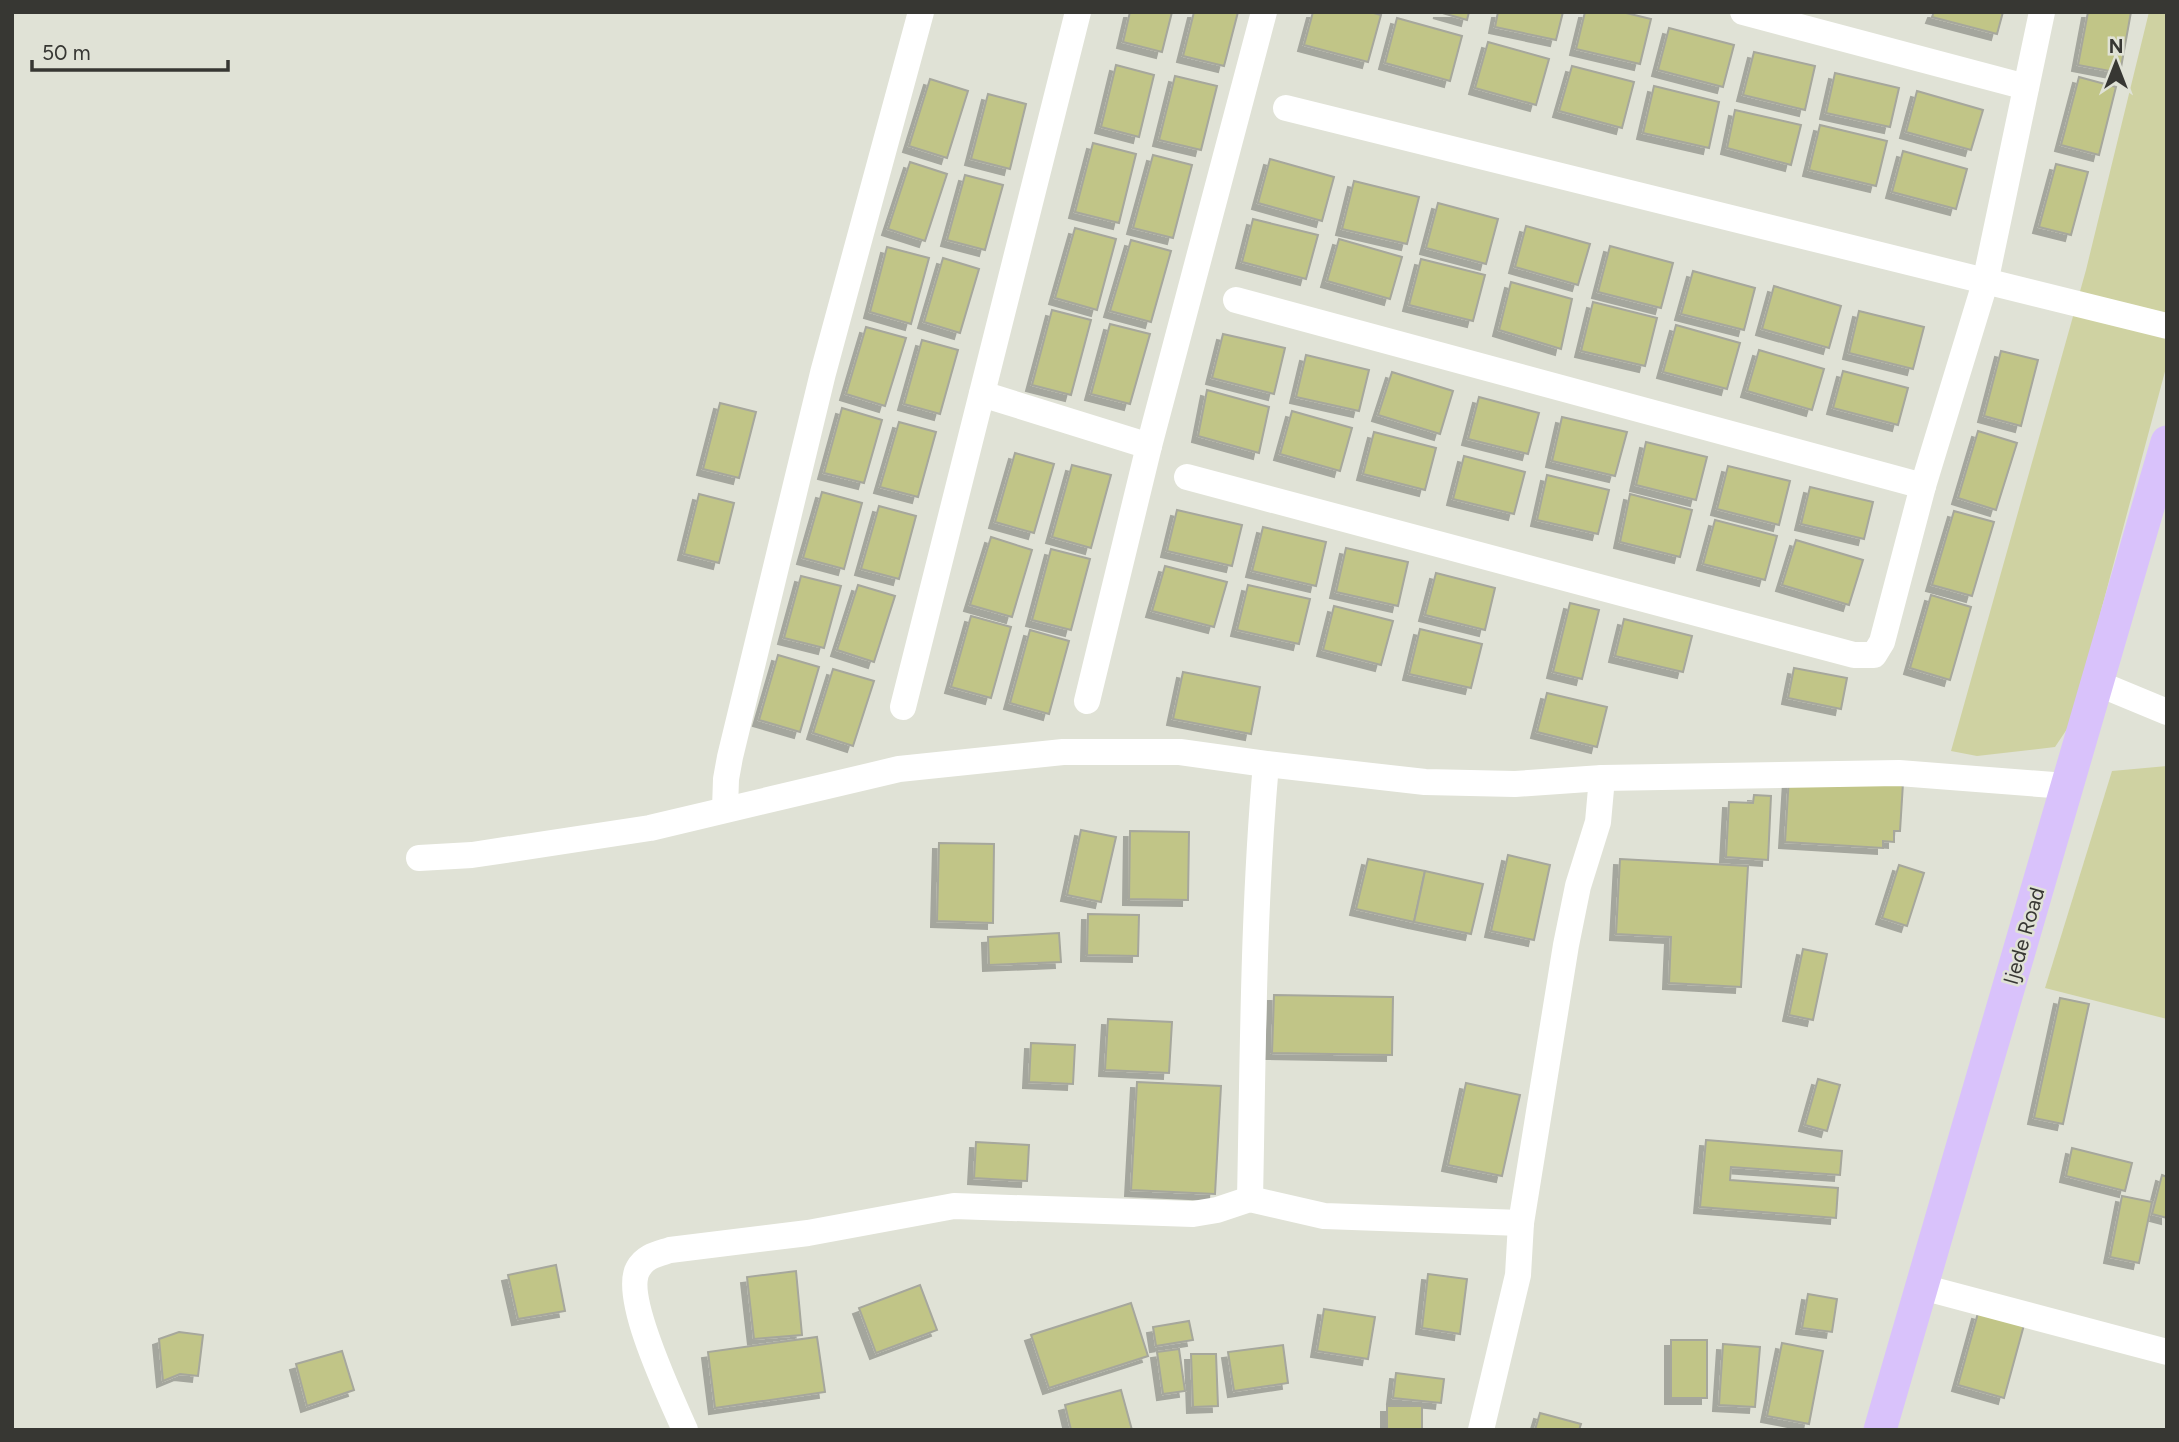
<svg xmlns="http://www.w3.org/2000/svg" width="2179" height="1442" viewBox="0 0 2179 1442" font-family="Figtree,sans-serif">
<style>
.green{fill:#cfd2a2}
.building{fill:#c1c587;stroke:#a6a79c;stroke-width:2;filter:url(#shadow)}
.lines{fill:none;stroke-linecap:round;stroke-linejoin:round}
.minor{stroke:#fff;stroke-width:26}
.major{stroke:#d9c2fb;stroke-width:33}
.labels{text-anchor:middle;stroke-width:5;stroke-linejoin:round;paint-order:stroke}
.street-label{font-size:21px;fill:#373733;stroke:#e0e2d6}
</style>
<defs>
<filter id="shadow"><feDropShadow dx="-6" dy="6" stdDeviation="0" flood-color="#0004"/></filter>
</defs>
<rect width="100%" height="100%" fill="#e0e2d6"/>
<g class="green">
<polygon points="2149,12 2167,12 2167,364 2071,723 2055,747 1977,756 1951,751 2086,270"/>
<polygon points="2167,766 2167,1019 2045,988 2112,771"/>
</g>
<g class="building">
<polygon points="1130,12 1172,12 1162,52 1123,42"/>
<polygon points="1194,12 1238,12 1224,66 1183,56"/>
<polygon points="1313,12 1370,12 1381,15 1368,62 1304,45"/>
<polygon points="1439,12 1469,12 1467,20"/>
<polygon points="1498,12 1563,12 1556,40 1495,27"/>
<polygon points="1585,12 1622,12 1651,19 1640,64 1576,49"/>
<polygon points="1934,12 2003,12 1997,34 1932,17"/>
<polygon points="2088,12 2131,12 2120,73 2078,65"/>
<polygon points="1397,18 1462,36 1450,81 1385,63"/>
<polygon points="1669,28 1734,45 1723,87 1658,70"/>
<polygon points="1488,42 1549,59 1536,105 1475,88"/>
<polygon points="1754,52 1815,66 1805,110 1743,95"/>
<polygon points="1116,65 1154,75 1139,137 1101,127"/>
<polygon points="1572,66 1634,82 1622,128 1559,111"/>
<polygon points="1835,73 1899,88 1890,127 1826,113"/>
<polygon points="1175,76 1217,86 1201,150 1159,140"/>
<polygon points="2079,77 2116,87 2099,155 2061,145"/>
<polygon points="930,79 968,91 947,158 909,146"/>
<polygon points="1654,86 1719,102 1709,148 1643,133"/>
<polygon points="1917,91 1983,110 1971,150 1906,132"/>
<polygon points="988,94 1026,104 1010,169 971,159"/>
<polygon points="1735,110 1801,125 1791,165 1727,148"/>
<polygon points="1820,125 1887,141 1876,186 1809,170"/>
<polygon points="1093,143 1136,154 1119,223 1075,212"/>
<polygon points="1903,151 1967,169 1956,209 1892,192"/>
<polygon points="1153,155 1192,165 1173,238 1133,228"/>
<polygon points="1270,159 1334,177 1322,221 1258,203"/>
<polygon points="910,162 947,174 925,241 888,229"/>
<polygon points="2056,164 2088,172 2071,235 2039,227"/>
<polygon points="965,175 1003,185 985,250 947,240"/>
<polygon points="1354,181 1419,197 1407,244 1342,229"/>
<polygon points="1438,203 1498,219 1486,264 1426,248"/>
<polygon points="1253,219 1318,235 1306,279 1242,262"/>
<polygon points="1526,226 1590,244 1578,285 1515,267"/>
<polygon points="1075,228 1116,239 1097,310 1055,298"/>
<polygon points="1339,239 1402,257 1390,299 1327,281"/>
<polygon points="1131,240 1171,251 1151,322 1110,311"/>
<polygon points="1610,246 1673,263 1661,308 1598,292"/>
<polygon points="887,247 929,258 911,324 870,312"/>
<polygon points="943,258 979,269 960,333 924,322"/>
<polygon points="1421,259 1485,275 1473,321 1409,305"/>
<polygon points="1693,271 1755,288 1744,330 1681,314"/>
<polygon points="1511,282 1572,299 1561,349 1499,330"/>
<polygon points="1774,286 1841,306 1829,348 1762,329"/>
<polygon points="1593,302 1657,318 1645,366 1581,351"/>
<polygon points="1052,310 1091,320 1071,395 1032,385"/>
<polygon points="1859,311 1924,327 1913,369 1849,353"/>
<polygon points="1110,324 1150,334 1130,404 1091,394"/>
<polygon points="1676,325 1740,343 1727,389 1663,372"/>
<polygon points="866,327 906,338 885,406 846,394"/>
<polygon points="1223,334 1285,348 1274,394 1212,378"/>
<polygon points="922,340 958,350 940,414 904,404"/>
<polygon points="1759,350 1824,369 1812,410 1747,391"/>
<polygon points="2001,351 2038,360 2021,426 1984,416"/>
<polygon points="1306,355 1369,370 1359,411 1296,397"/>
<polygon points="1843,371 1908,388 1898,425 1833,408"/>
<polygon points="1392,372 1453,391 1440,434 1378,415"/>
<polygon points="1207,390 1269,407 1259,453 1198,436"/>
<polygon points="1479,397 1539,413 1528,454 1468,439"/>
<polygon points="720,403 756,412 739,478 703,469"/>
<polygon points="842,408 882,420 864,483 824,473"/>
<polygon points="1292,411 1352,428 1340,471 1280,454"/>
<polygon points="1562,417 1627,432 1615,476 1552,461"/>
<polygon points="899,422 936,432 918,497 880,487"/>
<polygon points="1978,431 2017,443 1996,510 1958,498"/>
<polygon points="1374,432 1436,448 1425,490 1363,474"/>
<polygon points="1646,442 1707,457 1696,500 1636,485"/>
<polygon points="1015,453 1054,464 1034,533 995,522"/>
<polygon points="1464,456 1525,472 1514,514 1453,499"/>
<polygon points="1072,465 1111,475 1091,548 1052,537"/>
<polygon points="1728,466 1790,481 1779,525 1717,509"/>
<polygon points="1547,475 1609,490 1598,534 1537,520"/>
<polygon points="1810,487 1873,502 1864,539 1801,524"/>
<polygon points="822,492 862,503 844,569 803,558"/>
<polygon points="699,494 734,503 719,563 684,554"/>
<polygon points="1630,494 1692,510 1680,557 1620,542"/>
<polygon points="879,506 916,516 899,579 861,569"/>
<polygon points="1177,510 1242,525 1232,566 1167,551"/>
<polygon points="1954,511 1994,522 1972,596 1932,585"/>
<polygon points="1715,520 1777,536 1765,580 1703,564"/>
<polygon points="1263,527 1326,542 1316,586 1252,571"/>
<polygon points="991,537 1032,550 1012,617 970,605"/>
<polygon points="1796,540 1863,560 1849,605 1782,585"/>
<polygon points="1346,548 1408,562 1398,606 1336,592"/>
<polygon points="1051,549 1090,559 1071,630 1032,620"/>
<polygon points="1165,566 1227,582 1214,627 1152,611"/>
<polygon points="1436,573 1495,588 1485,630 1425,615"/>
<polygon points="801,576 841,586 824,648 784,638"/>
<polygon points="858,585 895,596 874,662 837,650"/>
<polygon points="1248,585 1310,599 1299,644 1237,630"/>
<polygon points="1931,595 1971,607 1950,680 1910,668"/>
<polygon points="1570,603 1599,610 1582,679 1553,672"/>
<polygon points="1334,606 1393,621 1381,665 1323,650"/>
<polygon points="971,616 1011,627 991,698 951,687"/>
<polygon points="1624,619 1692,636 1683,672 1615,656"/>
<polygon points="1420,629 1482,644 1471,688 1409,674"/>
<polygon points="1030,630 1069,641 1049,714 1010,703"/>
<polygon points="778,655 819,667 800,732 759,720"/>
<polygon points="1794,668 1847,678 1841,709 1788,698"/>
<polygon points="833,669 874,681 853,746 813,733"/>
<polygon points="1183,672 1260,687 1251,734 1173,719"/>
<polygon points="1547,693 1607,707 1597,747 1537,732"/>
<polygon points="1789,777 1903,783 1900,831 1894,831 1894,842 1883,841 1883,848 1785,842"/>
<polygon points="1754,795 1771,796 1768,860 1726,857 1729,802 1753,803"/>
<polygon points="1081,830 1116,837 1101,902 1067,895"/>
<polygon points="1130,831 1189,832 1188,900 1129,899"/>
<polygon points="939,843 994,844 993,923 937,921"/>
<polygon points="1508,855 1550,865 1534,940 1491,931"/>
<polygon points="1368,859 1425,871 1414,922 1356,909"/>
<polygon points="1620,859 1748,866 1741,987 1669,983 1671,937 1616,934"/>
<polygon points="1899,865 1924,873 1907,926 1882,918"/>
<polygon points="1425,871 1483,884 1471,934 1414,922"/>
<polygon points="1088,914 1139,915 1138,956 1087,955"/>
<polygon points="1059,933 1061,962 989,965 988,937"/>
<polygon points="1803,949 1827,954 1813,1020 1789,1015"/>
<polygon points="1274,995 1393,997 1392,1055 1272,1053"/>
<polygon points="2060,998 2089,1004 2063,1124 2034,1118"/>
<polygon points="1108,1019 1172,1022 1169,1073 1105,1070"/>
<polygon points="1031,1043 1075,1045 1073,1084 1029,1082"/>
<polygon points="1818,1079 1840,1085 1827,1131 1805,1125"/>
<polygon points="1137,1082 1221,1086 1215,1194 1131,1190"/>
<polygon points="1466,1083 1520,1095 1502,1176 1448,1165"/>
<polygon points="1706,1140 1842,1151 1840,1175 1731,1167 1730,1180 1838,1188 1836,1218 1700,1207"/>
<polygon points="976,1142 1029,1145 1027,1181 974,1178"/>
<polygon points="2072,1148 2132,1163 2125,1191 2066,1176"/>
<polygon points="2162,1175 2167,1177 2167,1218 2152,1214"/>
<polygon points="2122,1196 2152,1202 2139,1263 2110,1257"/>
<polygon points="556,1265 565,1311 518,1319 508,1275"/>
<polygon points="796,1271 802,1335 754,1339 747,1277"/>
<polygon points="1428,1274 1467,1279 1460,1334 1422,1328"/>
<polygon points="920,1285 937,1330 876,1353 859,1308"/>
<polygon points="1808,1294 1837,1299 1832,1332 1802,1328"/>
<polygon points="1131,1303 1148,1356 1049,1388 1031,1335"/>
<polygon points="1324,1309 1375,1317 1368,1359 1317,1351"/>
<polygon points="1978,1313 2024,1325 2004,1398 1958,1385"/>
<polygon points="1189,1321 1193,1340 1156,1346 1153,1327"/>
<polygon points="179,1332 203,1335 198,1376 180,1374 163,1381 159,1339"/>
<polygon points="817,1337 825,1392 715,1408 708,1352"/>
<rect x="1671" y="1340" width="36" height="58"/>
<polygon points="1782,1343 1823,1351 1809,1424 1767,1416"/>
<polygon points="1723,1344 1760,1347 1755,1407 1719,1405"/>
<polygon points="1283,1345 1288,1383 1234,1391 1228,1352"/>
<polygon points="1179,1349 1185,1391 1163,1394 1157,1352"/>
<polygon points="342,1351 354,1390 307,1406 296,1364"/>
<polygon points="1191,1354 1216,1354 1218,1406 1193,1407"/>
<polygon points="1396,1373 1444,1379 1441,1403 1393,1398"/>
<polygon points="1121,1390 1132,1430 1071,1430 1065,1405"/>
<rect x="1387" y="1406" width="35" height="24"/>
<polygon points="1540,1413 1581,1424 1579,1430 1535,1430"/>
</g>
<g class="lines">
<g class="minor">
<polyline points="1743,12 2026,87"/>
<polyline points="1286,108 2167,326"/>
<polyline points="1236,300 1923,486"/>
<polyline points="982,394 1149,446"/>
<polyline points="1187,477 1854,655 1874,655 1882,642 1923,486 1985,283 2042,12"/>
<polyline points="2097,683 2167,712"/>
<polyline points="1087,701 1149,446 1264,12"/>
<polyline points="903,707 1078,12"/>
<polyline points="725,809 726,779 730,757 823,373 921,12"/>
<polyline points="419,858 472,855 650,828 899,769 1063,752 1180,752 1266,764 1425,782 1515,784 1602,778 1899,773 2066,786"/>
<path d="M 1250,1199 C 1253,1054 1253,909 1266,764"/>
<polyline points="1922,1287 2167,1352"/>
<path d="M 685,1430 C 672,1400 622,1297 638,1269 C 645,1256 658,1254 670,1250 L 808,1233 L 954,1206 L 1193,1214 L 1217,1210 L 1250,1199 L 1324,1216 L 1521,1223"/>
<polyline points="1481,1430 1518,1275 1521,1223 1566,945 1578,886 1598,822 1602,778"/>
</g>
<polyline class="major" points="1880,1430 2167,442"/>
</g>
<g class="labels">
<g class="street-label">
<text transform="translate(2024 936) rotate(-74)" y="7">Ijede Road</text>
</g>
</g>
<rect width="2179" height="1442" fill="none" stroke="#373733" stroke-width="28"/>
<g transform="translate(2116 63)" stroke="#e0e2d6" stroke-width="5" paint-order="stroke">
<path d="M0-5L12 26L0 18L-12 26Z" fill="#373733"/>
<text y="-10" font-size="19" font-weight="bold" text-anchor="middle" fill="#373733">N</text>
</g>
<path d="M32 60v10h196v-10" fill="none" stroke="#373733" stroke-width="3.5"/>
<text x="42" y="60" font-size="21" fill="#373733" stroke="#e0e2d6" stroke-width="5" paint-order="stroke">50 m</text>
</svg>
